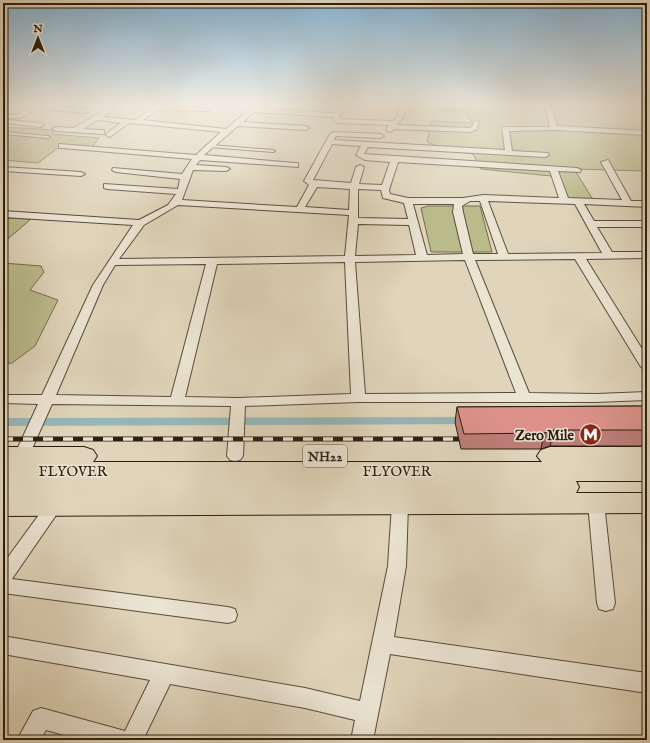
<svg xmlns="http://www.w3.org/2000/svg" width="650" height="743" viewBox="0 0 650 743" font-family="'IM FELL English',serif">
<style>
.green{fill:#babb8b;stroke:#726c4d}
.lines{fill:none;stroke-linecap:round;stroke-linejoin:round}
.canal{fill:#96b7b8;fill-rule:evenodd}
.lane-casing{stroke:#584c3a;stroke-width:2}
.street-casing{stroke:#584c3a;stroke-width:2}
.highway-casing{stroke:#2b1e0f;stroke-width:2}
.lane{fill:#ebe4d3;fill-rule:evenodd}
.street{fill:#ebe4d3;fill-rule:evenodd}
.highway{fill:#e0d5bb;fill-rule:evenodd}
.rail-casing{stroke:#2b1e0f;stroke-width:5}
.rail{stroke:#ebe4d3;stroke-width:3.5;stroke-dasharray:10;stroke-linecap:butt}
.wall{fill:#bd7e78;stroke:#2b1e0f}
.shaded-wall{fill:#9a6661;stroke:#2b1e0f}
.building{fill:#dc928b;stroke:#2b1e0f}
.labels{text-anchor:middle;stroke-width:3;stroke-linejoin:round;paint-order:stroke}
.shield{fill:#ebe4d3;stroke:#65594a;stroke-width:1}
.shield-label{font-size:13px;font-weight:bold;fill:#2b1e0f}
.poi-label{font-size:14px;font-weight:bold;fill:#2b1e0f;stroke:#ebe4d3;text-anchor:end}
.street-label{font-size:14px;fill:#2b1e0f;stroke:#ebe4d3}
</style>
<rect width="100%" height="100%" fill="#e0d5bb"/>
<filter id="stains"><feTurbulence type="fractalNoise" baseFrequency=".005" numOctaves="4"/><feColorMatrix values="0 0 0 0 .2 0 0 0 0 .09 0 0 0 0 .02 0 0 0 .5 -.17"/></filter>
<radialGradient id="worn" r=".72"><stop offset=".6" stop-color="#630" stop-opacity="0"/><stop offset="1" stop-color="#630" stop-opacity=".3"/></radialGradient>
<g class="green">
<polygon points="442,106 647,106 647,171 574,169 594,201 568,198 551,176 481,169 473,154 450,151 427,142 431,121 472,123 466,112 441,111"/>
<polygon points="3,117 16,118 4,127 54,130 51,134 99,138 92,147 62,145 38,163 3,160"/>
<polygon points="428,206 480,206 492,252 431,252 421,208"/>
<polygon points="3,218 31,219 3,243"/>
<polygon points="3,263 41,266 44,272 30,290 58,300 35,346 12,363 3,364"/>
</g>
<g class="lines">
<polygon class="canal" points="472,417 477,418 479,421 477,424 3,426 3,418"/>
<defs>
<g id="lane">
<polygon points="3,132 48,136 50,137 48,138 3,134"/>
<polygon points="211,145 273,150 275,151 273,152 210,147 210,145"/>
</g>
<g id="street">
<polygon points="32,106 87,109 90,111 87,113 37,109 20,118 3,118 3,114 17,115"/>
<path d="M 111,106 L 119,106 L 103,117 L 135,120 L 155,106 L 207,108 L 210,110 L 209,111 L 157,110 L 143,120 L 226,129 L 253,106 L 260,106 L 258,108 L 332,113 L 338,112 L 342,106 L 348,106 L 342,114 L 339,115 L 340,119 L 393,121 L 398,116 L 400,106 L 406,106 L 404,117 L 396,125 L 469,128 L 472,127 L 474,121 L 479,122 L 477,129 L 470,132 L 394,129 L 390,132 L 386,130 L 389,125 L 337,123 L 334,121 L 333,117 L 254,112 L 243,122 L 306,126 L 310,128 L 306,130 L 238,126 L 204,155 L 295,163 L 298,163 L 298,167 L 200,160 L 196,165 L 226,167 L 230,169 L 226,171 L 193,170 L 182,200 L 297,207 L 309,185 L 304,181 L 330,134 L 334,132 L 380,134 L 384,136 L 380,138 L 336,136 L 334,140 L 505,150 L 502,127 L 550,127 L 545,106 L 551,106 L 557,126 L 647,131 L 647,135 L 557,130 L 509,131 L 512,151 L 548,153 L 549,155 L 545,157 L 368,147 L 364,154 L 577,168 L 581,170 L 580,172 L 558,171 L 568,198 L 622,200 L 601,162 L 608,160 L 631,201 L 647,201 L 647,207 L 584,204 L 594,221 L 647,221 L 647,227 L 597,227 L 612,252 L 647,252 L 647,258 L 586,259 L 647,357 L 647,371 L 641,367 L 575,259 L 475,260 L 529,393 L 596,394 L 647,392 L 647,400 L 596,402 L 358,402 L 245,406 L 243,456 L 240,460 L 235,461 L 230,460 L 227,456 L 231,406 L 52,404 L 27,460 L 22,461 L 17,460 L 14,456 L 38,404 L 3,403 L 3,395 L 42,395 L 93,285 L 133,225 L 3,217 L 3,211 L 139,220 L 168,205 L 176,194 L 107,189 L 104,188 L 104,184 L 178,189 L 180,179 L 116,172 L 112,170 L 113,168 L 182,174 L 192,159 L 62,148 L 59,148 L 59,144 L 196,155 L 221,132 L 129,123 L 110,137 L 106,135 L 107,133 L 121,123 L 97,120 L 83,129 L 101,130 L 104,130 L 104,134 L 56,131 L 52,129 L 56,127 L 74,128 ZM 332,144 L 361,146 L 356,155 L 365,160 L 390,162 L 382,185 L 359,184 L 364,167 L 360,165 L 356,167 L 351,183 L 313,180 ZM 398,162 L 550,171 L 559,198 L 483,195 L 463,198 L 408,198 L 390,194 L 389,190 ZM 317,187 L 350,189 L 349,210 L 305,207 ZM 358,189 L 381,190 L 383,198 L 404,203 L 408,219 L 358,218 ZM 470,201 L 480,201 L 498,254 L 473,254 L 463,212 L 462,206 ZM 488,201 L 575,204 L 602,253 L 508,254 ZM 413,204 L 454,204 L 453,212 L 463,254 L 427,255 ZM 178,205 L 349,215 L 345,256 L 119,259 L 144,225 ZM 358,224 L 409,225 L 416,255 L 355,256 ZM 465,260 L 516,393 L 365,394 L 355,262 ZM 345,262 L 351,394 L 238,398 L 185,397 L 217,264 ZM 206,264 L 171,397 L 56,395 L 103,285 L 115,265 Z"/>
<polygon points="610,106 624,106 621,108"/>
<polygon points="8,120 41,123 44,125 41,127 6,123 6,121"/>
<polygon points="3,167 81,172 85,174 81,176 3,171"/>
<polygon points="596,497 602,499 604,503 615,603 613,609 606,611 599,609 597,603 588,503 590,499"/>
<polygon points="55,499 61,501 63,505 12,579 228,607 235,609 237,615 235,621 228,623 3,593 3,564 49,501"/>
<polygon points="400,499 406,501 408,505 406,566 394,637 647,673 647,693 390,654 373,740 351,740 355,720 305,708 170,684 143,740 82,740 46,730 40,740 17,740 33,711 41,708 125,731 150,680 3,654 3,636 305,688 360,701 388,566 392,505 394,501"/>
</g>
<polygon id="highway" points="3,447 84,447 93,450 97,456 93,462 542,462 537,456 541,450 550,447 647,447 647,481 576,481 579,487 576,493 647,493 647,513 3,516"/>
</defs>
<use href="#lane" class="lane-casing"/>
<use href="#street" class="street-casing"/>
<use href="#highway" class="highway-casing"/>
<use href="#lane" class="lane"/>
<use href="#street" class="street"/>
<use href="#highway" class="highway"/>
<defs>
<polyline id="rail" points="3,439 471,439"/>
</defs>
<use href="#rail" class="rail-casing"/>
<use href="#rail" class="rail"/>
</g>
<polygon class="wall" points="647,406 647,446 550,446 541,449 461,449 455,422 457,407"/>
<polygon class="shaded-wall" points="554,430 550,446 541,449 544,433"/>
<polygon class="building" points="647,406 647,430 554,430 544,433 464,434 457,407"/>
<linearGradient id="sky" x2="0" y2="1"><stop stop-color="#87b5d5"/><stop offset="0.5" stop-color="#f1ece0"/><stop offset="1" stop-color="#f1ece0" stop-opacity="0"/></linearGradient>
<rect width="650" height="210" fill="url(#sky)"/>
<defs>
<symbol id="metro-disc" viewBox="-11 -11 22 22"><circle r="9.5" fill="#8f2418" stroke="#ebe4d3"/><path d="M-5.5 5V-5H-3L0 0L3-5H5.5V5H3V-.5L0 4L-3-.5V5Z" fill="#fff"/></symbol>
</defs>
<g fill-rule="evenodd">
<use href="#metro-disc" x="578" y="422" width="25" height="25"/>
</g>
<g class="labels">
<rect class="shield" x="303" y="445" width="44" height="22" rx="3"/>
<g class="shield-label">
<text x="325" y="461">NH22</text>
</g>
<g class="poi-label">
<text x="574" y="440">Zero Mile</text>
</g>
<g class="street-label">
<text x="73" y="476">FLYOVER</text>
<text x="397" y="476">FLYOVER</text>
</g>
</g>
<rect width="650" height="743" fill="none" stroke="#e0d5bb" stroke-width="16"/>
<rect x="4" y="4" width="642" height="735" fill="none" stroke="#2b1e0f" stroke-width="2"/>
<rect x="8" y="8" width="634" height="727" fill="none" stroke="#2b1e0f"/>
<g transform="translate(38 38)" stroke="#ebe4d3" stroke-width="3" paint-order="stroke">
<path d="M0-3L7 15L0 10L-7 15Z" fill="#2b1e0f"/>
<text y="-6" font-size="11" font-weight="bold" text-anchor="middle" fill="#2b1e0f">N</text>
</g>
<rect width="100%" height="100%" filter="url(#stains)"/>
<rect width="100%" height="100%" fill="url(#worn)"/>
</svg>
